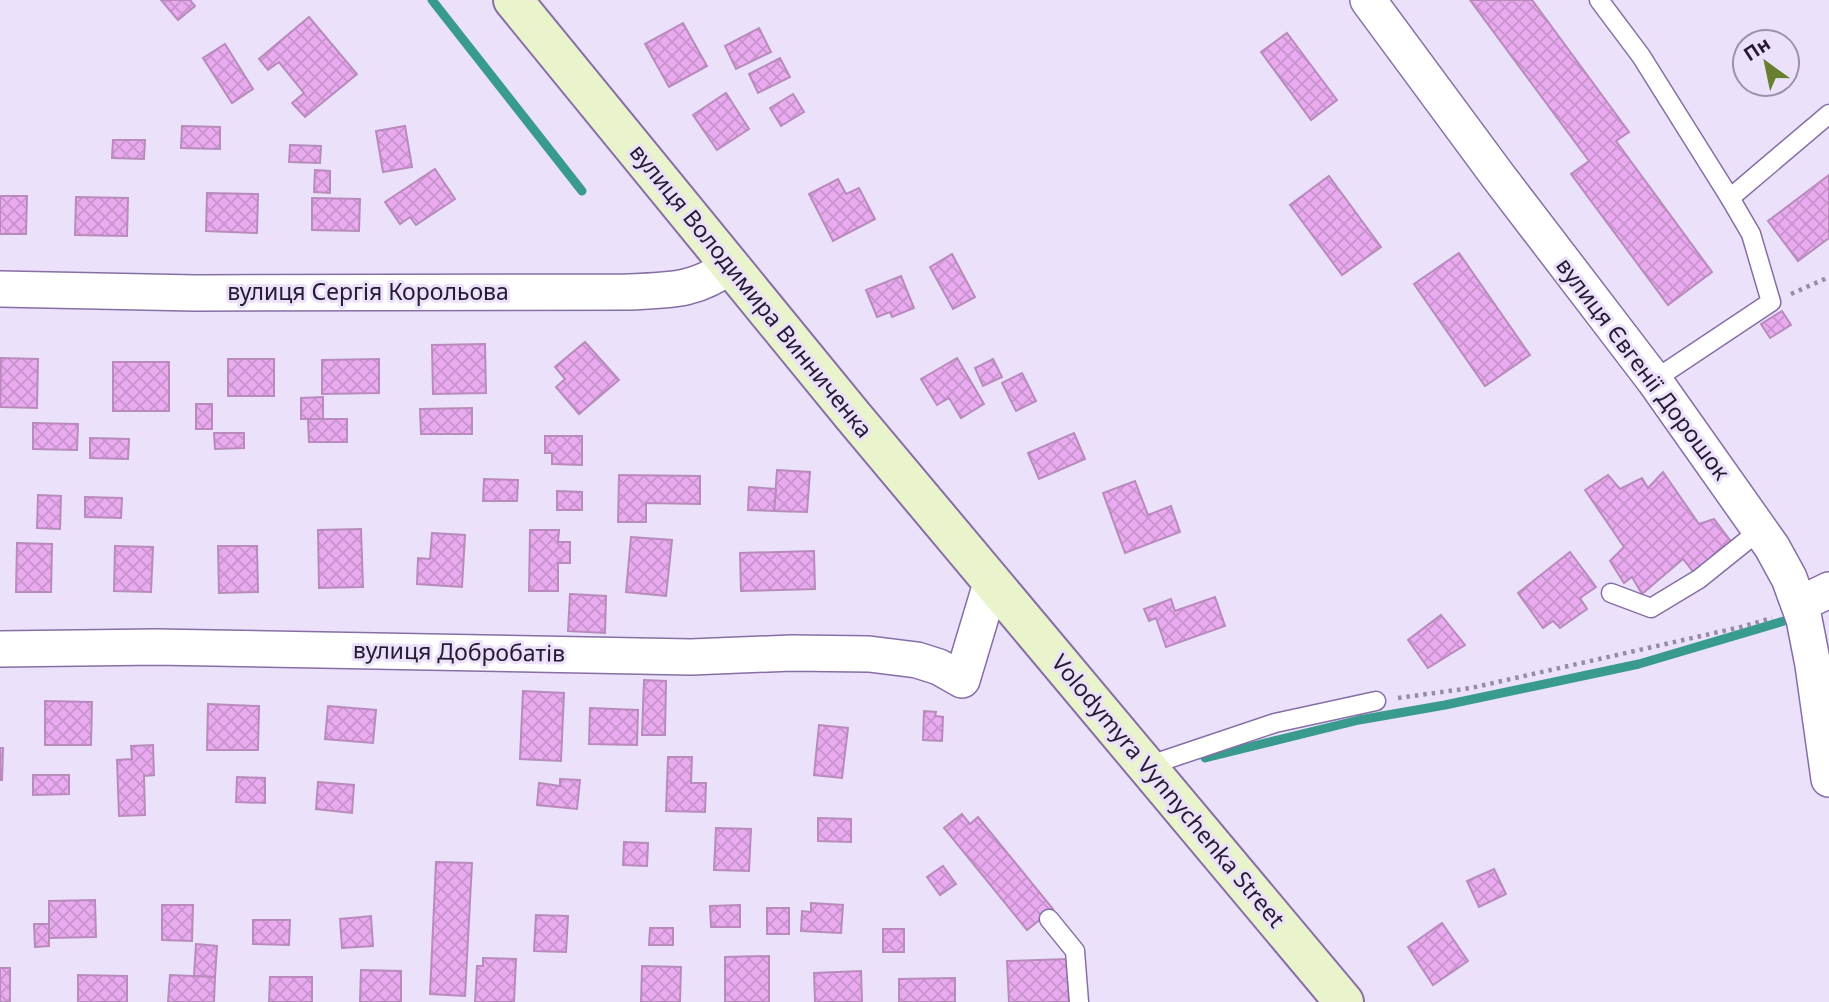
<svg xmlns="http://www.w3.org/2000/svg" width="1829" height="1002" viewBox="0 0 1829 1002" font-family="'Noto Sans',sans-serif">
<style>
.lines{fill:none;stroke-linecap:round;stroke-linejoin:round}
.stream{stroke:#399b8e;stroke-width:9}
.building{fill:url(#building-cross-hatch);stroke:#b88bbc;stroke-width:2}
.lane-casing{stroke:#866ea6;stroke-width:21}
.street-casing{stroke:#866ea6;stroke-width:38}
.secondary-casing{stroke:#866ea6;stroke-width:42}
.path{stroke:#968ca4;stroke-width:4.5;stroke-dasharray:3.5 5;stroke-linecap:butt}
.lane{stroke:#fff;stroke-width:18}
.street{stroke:#fff;stroke-width:35}
.secondary{stroke:#e9f4cd;stroke-width:38}
.labels{text-anchor:middle;stroke-width:6;stroke-linejoin:round;paint-order:stroke}
.street-label{font-size:23px;fill:#251b32;stroke:#ebe1fa}
</style>
<defs>
<pattern id="building-cross-hatch" width="8" height="8" patternUnits="userSpaceOnUse" patternTransform="scale(1.75)"><rect width="8" height="8" fill="#e9aaef"/><path d="M0 0l8 8M0 8l8-8" fill="none" stroke="#c892cd"/></pattern>
</defs>
<rect width="100%" height="100%" fill="#ebe1fa"/>
<g class="lines">
<g class="stream">
<polyline points="432,0 582,191"/>
<polyline points="1205,758 1359,720 1445,705 1639,664 1784,621"/>
</g>
</g>
<g class="building">
<polygon points="161,0 190,0 195,6 178,20"/>
<polygon points="1470,0 1532,0 1629,132 1616,141 1712,272 1668,305 1571,174 1589,161"/>
<polygon points="309,17 357,74 305,117 292,103 304,93 279,62 268,70 259,59"/>
<polygon points="683,23 707,66 669,87 645,44"/>
<polygon points="759,28 771,52 736,69 725,46"/>
<polygon points="1287,33 1337,100 1311,120 1261,52"/>
<polygon points="225,44 253,89 232,103 203,58"/>
<polygon points="780,58 790,77 758,93 749,74"/>
<polygon points="726,93 749,129 717,150 693,115"/>
<polygon points="793,94 804,112 781,126 770,108"/>
<polygon points="182,126 220,127 220,149 181,148"/>
<polygon points="405,126 412,167 383,172 376,131"/>
<polygon points="113,140 145,140 144,159 112,158"/>
<polygon points="290,145 321,146 320,163 289,162"/>
<polygon points="435,169 455,199 416,225 410,217 400,224 385,202"/>
<polygon points="315,170 330,171 330,193 314,192"/>
<polygon points="1829,175 1829,238 1798,261 1768,221"/>
<polygon points="1329,176 1381,247 1342,275 1290,205"/>
<polygon points="838,179 846,194 859,188 875,219 833,241 809,194"/>
<polygon points="207,193 258,194 257,233 206,231"/>
<polygon points="0,196 27,196 26,234 0,234"/>
<polygon points="76,197 128,198 127,236 75,235"/>
<polygon points="312,198 360,199 359,231 312,230"/>
<polygon points="1459,253 1530,355 1485,386 1414,284"/>
<polygon points="952,254 975,297 953,309 930,267"/>
<polygon points="901,276 914,308 892,317 890,312 877,317 866,290"/>
<polygon points="1782,311 1791,325 1770,338 1761,324"/>
<polygon points="585,342 619,380 579,414 556,387 565,379 555,367"/>
<polygon points="485,344 486,393 433,394 432,345"/>
<polygon points="1,358 38,359 37,408 0,407"/>
<polygon points="957,358 984,404 961,418 949,398 937,405 921,379"/>
<rect x="228" y="359" width="46" height="37"/>
<polygon points="379,359 379,393 322,394 322,360"/>
<polygon points="993,359 1002,377 983,386 975,368"/>
<rect x="113" y="362" width="56" height="49"/>
<polygon points="1022,373 1036,401 1016,411 1002,383"/>
<polygon points="323,397 323,419 301,419 301,398"/>
<rect x="196" y="404" width="16" height="25"/>
<polygon points="472,408 472,434 421,434 420,409"/>
<polygon points="308,419 347,419 347,442 309,442"/>
<polygon points="33,423 78,424 77,450 33,449"/>
<polygon points="214,433 244,433 244,448 215,449"/>
<polygon points="1074,433 1085,459 1039,479 1028,453"/>
<polygon points="545,436 582,436 582,465 552,464 552,453 545,453"/>
<polygon points="90,438 129,439 128,459 90,458"/>
<polygon points="777,470 810,472 807,512 774,511"/>
<polygon points="1663,472 1699,524 1714,519 1733,544 1695,574 1683,559 1642,594 1632,577 1624,583 1610,561 1624,547 1585,490 1608,475 1620,489 1642,478 1648,488"/>
<polygon points="619,475 700,476 700,504 646,503 646,522 618,522"/>
<polygon points="484,479 518,480 517,501 483,501"/>
<polygon points="1135,481 1148,515 1171,506 1180,532 1125,553 1103,493"/>
<polygon points="749,487 776,489 774,511 748,510"/>
<polygon points="557,491 582,492 582,510 557,510"/>
<polygon points="38,495 61,496 60,529 37,528"/>
<polygon points="85,497 122,498 121,518 85,517"/>
<polygon points="361,529 363,587 319,588 318,530"/>
<polygon points="530,530 559,530 558,542 570,542 570,563 558,563 558,591 529,591"/>
<polygon points="432,533 465,535 462,587 417,584 418,558 430,559"/>
<polygon points="631,537 672,540 666,596 626,592"/>
<polygon points="17,543 52,544 51,592 16,592"/>
<polygon points="115,546 153,547 151,592 114,591"/>
<polygon points="218,546 257,546 258,592 219,593"/>
<polygon points="814,551 815,589 741,591 740,553"/>
<polygon points="1570,552 1596,587 1580,598 1587,609 1560,628 1553,621 1543,628 1518,593"/>
<polygon points="570,594 606,596 605,633 568,631"/>
<polygon points="1215,597 1225,626 1166,647 1156,618 1149,621 1144,609 1171,599 1175,611"/>
<polygon points="1441,615 1465,645 1428,668 1408,640"/>
<polygon points="644,680 666,681 665,735 642,735"/>
<polygon points="523,691 564,693 561,761 520,759"/>
<polygon points="45,701 92,702 91,745 45,745"/>
<polygon points="208,704 259,706 258,750 207,750"/>
<polygon points="328,706 376,710 373,743 325,739"/>
<polygon points="590,708 638,710 637,745 589,744"/>
<polygon points="924,711 936,712 935,716 943,717 942,741 923,740"/>
<polygon points="819,725 848,728 842,778 814,775"/>
<polygon points="153,745 154,775 144,776 145,815 119,816 117,760 132,759 131,746"/>
<polygon points="0,748 3,748 2,780 0,780"/>
<polygon points="668,757 692,757 691,783 706,783 705,812 666,811"/>
<polygon points="33,775 69,775 69,794 33,795"/>
<polygon points="237,777 265,778 265,803 236,802"/>
<polygon points="560,779 580,780 577,809 537,805 539,783 560,786"/>
<polygon points="318,782 354,785 352,813 316,809"/>
<polygon points="962,814 970,824 978,817 1053,909 1027,930 944,828"/>
<polygon points="818,818 851,819 851,842 818,841"/>
<polygon points="716,828 751,829 749,871 714,870"/>
<polygon points="624,842 648,843 647,866 623,865"/>
<polygon points="436,862 472,863 465,996 430,994"/>
<polygon points="943,866 956,884 940,895 927,877"/>
<polygon points="1494,869 1506,894 1479,907 1467,881"/>
<polygon points="95,900 96,937 49,938 49,901"/>
<polygon points="811,903 843,905 841,933 801,931 802,911 811,912"/>
<polygon points="162,905 193,905 192,941 162,940"/>
<polygon points="740,905 740,927 711,927 710,906"/>
<rect x="767" y="908" width="22" height="26"/>
<polygon points="536,915 568,916 566,952 534,951"/>
<polygon points="371,916 373,946 342,948 340,919"/>
<polygon points="253,920 290,920 289,945 253,944"/>
<polygon points="1442,923 1468,961 1433,985 1408,947"/>
<polygon points="34,924 49,924 49,946 35,947"/>
<polygon points="650,928 673,928 673,945 649,945"/>
<rect x="883" y="929" width="21" height="23"/>
<polygon points="196,944 217,946 215,977 194,976"/>
<polygon points="769,956 769,1002 725,1002 725,957"/>
<polygon points="483,958 516,959 514,1002 475,1002 477,966 483,966"/>
<polygon points="1067,959 1069,1002 1009,1002 1007,961"/>
<polygon points="642,966 681,967 680,1002 641,1002"/>
<rect x="0" y="968" width="10" height="34"/>
<polygon points="361,970 401,971 401,1002 360,1002"/>
<polygon points="861,971 862,1002 815,1002 814,973"/>
<polygon points="78,975 127,976 127,1002 78,1002"/>
<polygon points="170,975 215,977 214,1002 168,1002"/>
<polygon points="270,977 312,977 312,1002 269,1002"/>
<polygon points="955,978 955,1002 899,1002 899,979"/>
</g>
<g class="lines">
<defs>
<g id="lane">
<polyline points="1599,0 1641,56 1730,198 1829,114"/>
<polyline points="1654,380 1771,302 1751,234 1730,198"/>
<polyline points="1611,593 1651,608 1699,579 1760,530"/>
<polyline points="1147,766 1275,723 1376,701"/>
<polyline points="1049,919 1075,951 1079,1002"/>
</g>
<g id="street">
<polyline points="1368,0 1498,176 1654,380 1772,547 1789,578 1804,619 1813,665 1829,779"/>
<path d="M 0,289 L 195,293 L 627,292 C 669,290 695,292 731,265"/>
<polyline points="1800,604 1829,590"/>
<polyline points="0,649 156,647 691,657 792,653 869,654 917,660 939,667 962,680 992,580"/>
</g>
<polyline id="secondary" points="513,0 853,416 1344,1002"/>
</defs>
<use href="#lane" class="lane-casing"/>
<use href="#street" class="street-casing"/>
<use href="#secondary" class="secondary-casing"/>
<g class="path">
<polyline points="1791,294 1829,277"/>
<polyline points="1398,698 1471,688 1741,627 1772,618"/>
</g>
<use href="#lane" class="lane"/>
<use href="#street" class="street"/>
<use href="#secondary" class="secondary"/>
</g>
<g class="labels">
<g class="street-label">
<text transform="translate(751 291) rotate(51)" y="8">вулиця Володимира Винниченка</text>
<text x="368" y="300">вулиця Сергія Корольова</text>
<text transform="translate(1643 369) rotate(53)" y="8">вулиця Євгенії Дорошок</text>
<text transform="translate(459 652) rotate(1)" y="8">вулиця Добробатів</text>
<text transform="translate(1168 791) rotate(50)" y="8">Volodymyra Vynnychenka Street</text>
</g>
</g>
<g transform="translate(1766 63) rotate(327)"><circle r="33" fill="#ebe1fa" stroke="#9c92aa" stroke-width="2"/>
<path d="M0-5L12 26L0 18L-12 26Z" fill="#687f31"/>
<text y="-10" font-size="19" font-weight="bold" text-anchor="middle" fill="#251b32">Пн</text>
</g>
</svg>
